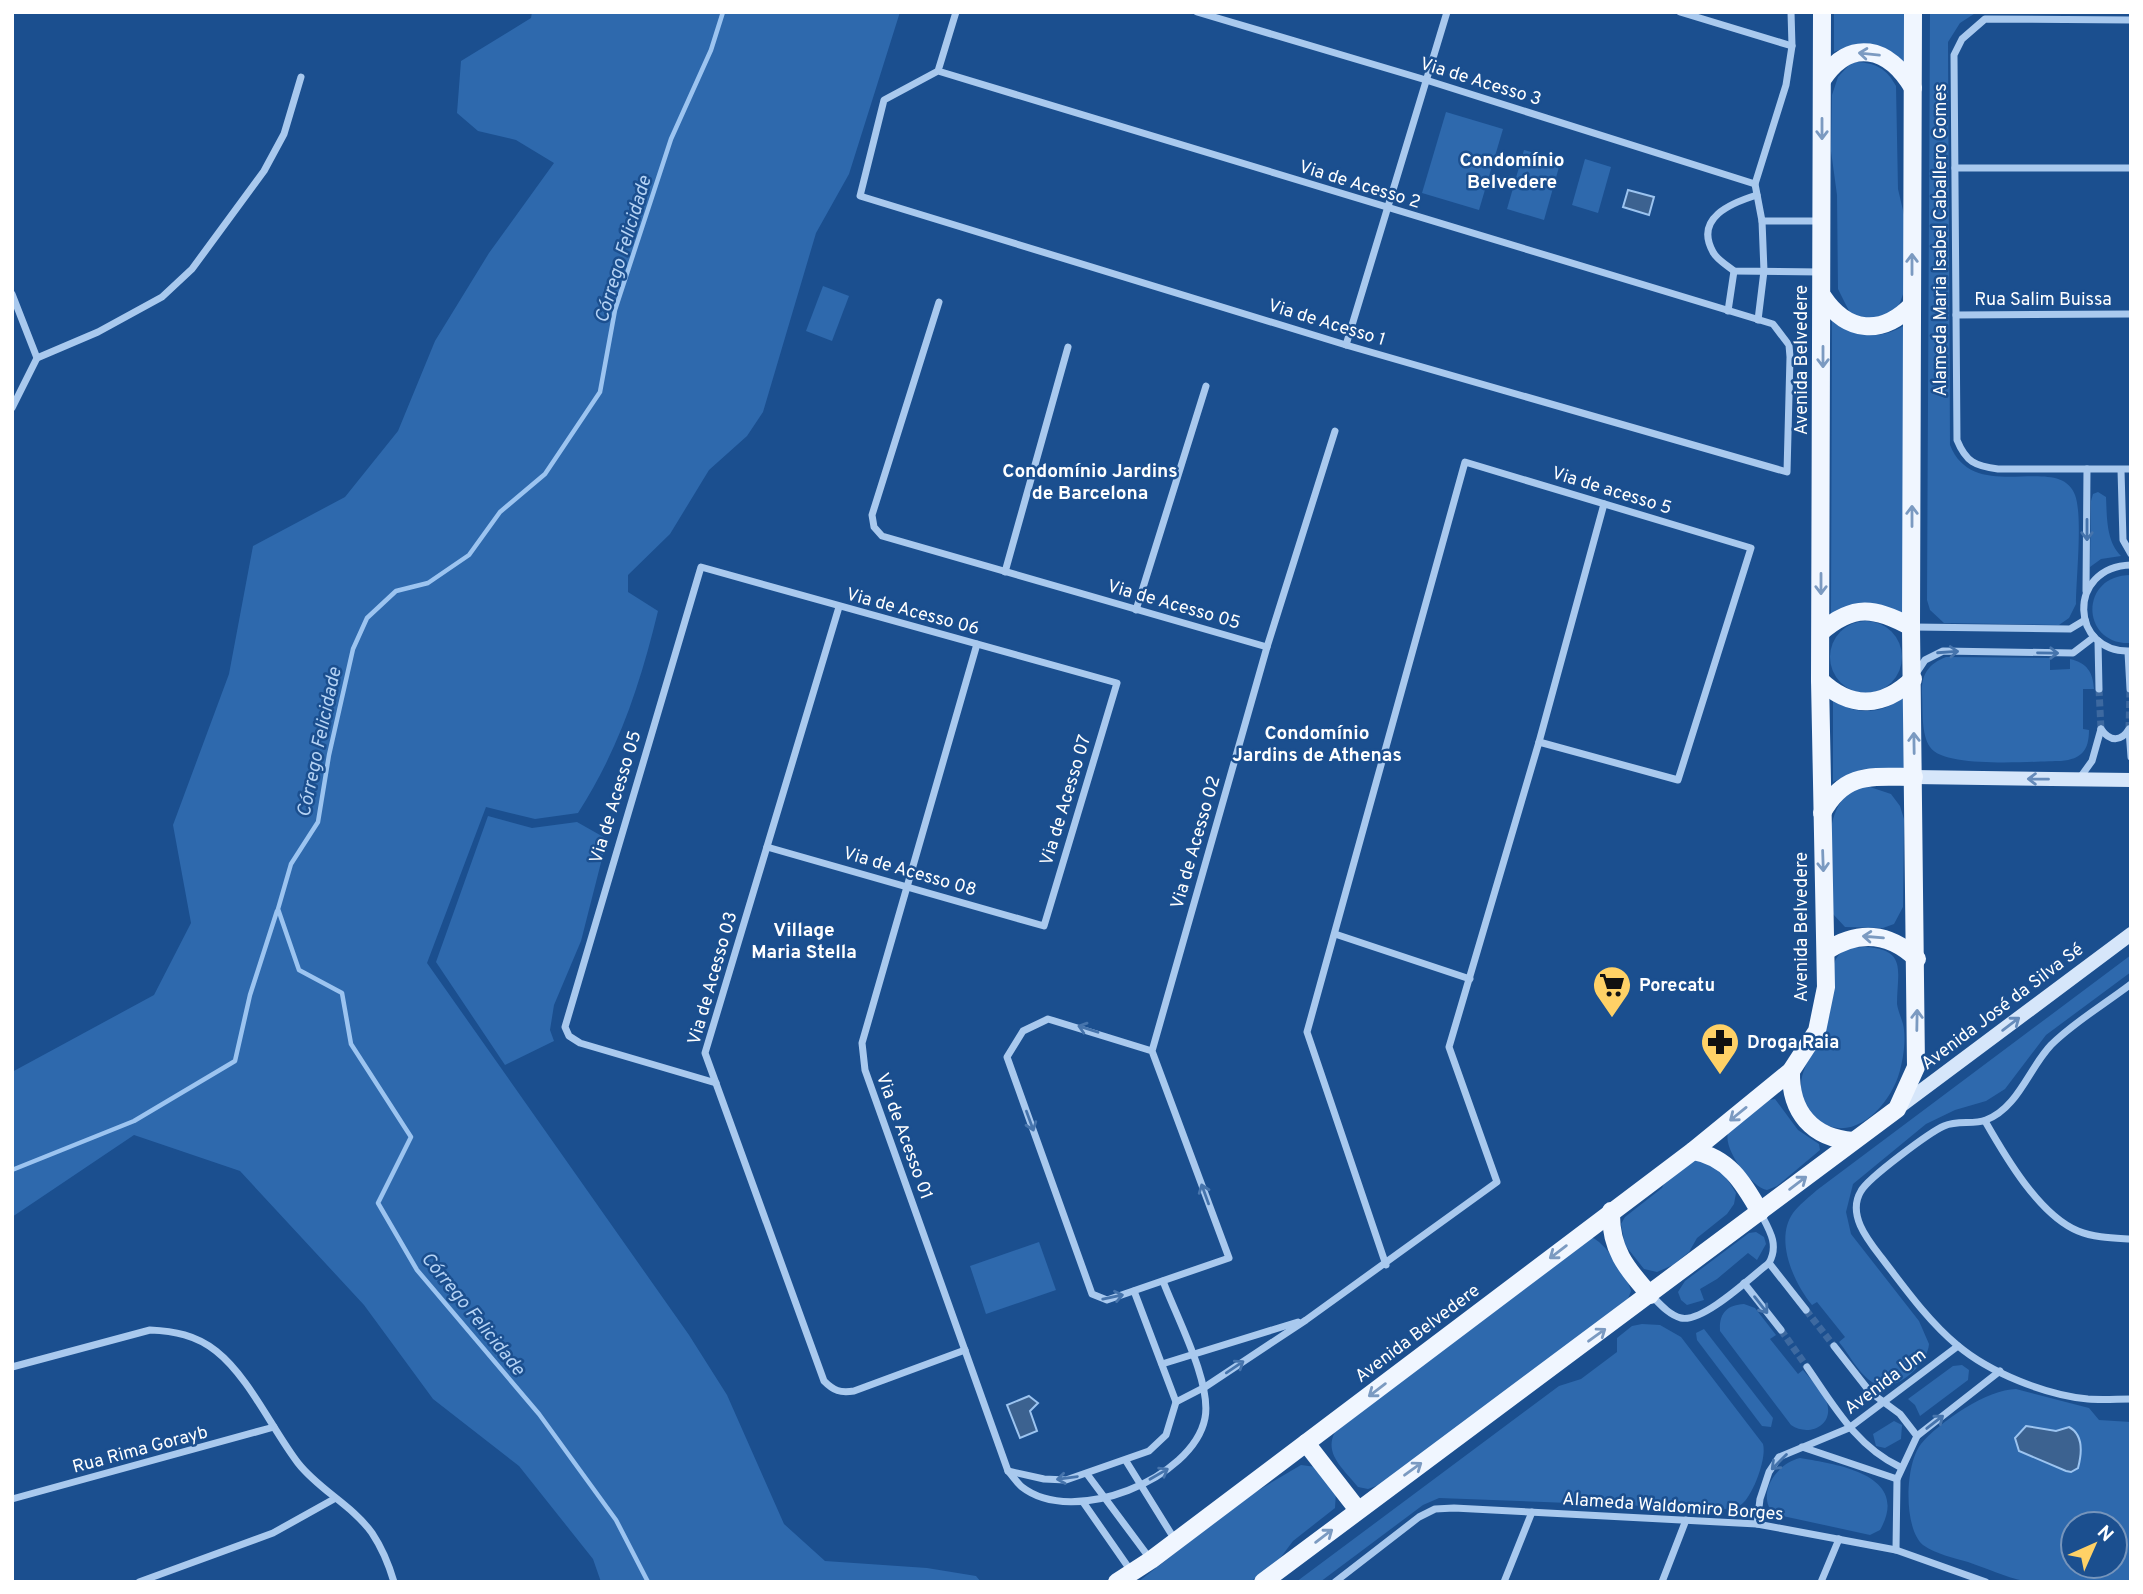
<svg xmlns="http://www.w3.org/2000/svg" width="2143" height="1594" viewBox="0 0 2143 1594" font-family="Overpass,sans-serif">
<style>
.green{fill:#2e69ad;fill-rule:evenodd}
.water{fill:#3c6290;stroke:#9cc4f0;stroke-width:2}
.lines{fill:none;stroke-linecap:round;stroke-linejoin:round}
.stream{stroke:#9cc4f0;stroke-width:4.5}
.street-tunnel{stroke:#3d69a0;stroke-width:7;stroke-dasharray:7 3.5;stroke-linecap:butt}
.street{stroke:#a9c9ee;stroke-width:7}
.secondary{stroke:#d6e6fa;stroke-width:14}
.primary{stroke:#f0f6ff;stroke-width:18}
.oneway{stroke:#7b9ac1}
.oneway2{stroke:#4674ac}
.oneway3{stroke:#668bba}
.labels{text-anchor:middle;stroke-width:5;stroke-linejoin:round;paint-order:stroke}
.street-label{font-size:18px;fill:#fff;stroke:#1b4f8f}
.poi-label{font-size:18px;font-weight:bold;fill:#fff;stroke:#1b4f8f;text-anchor:start}
.neighbourhood-label{font-size:19px;font-weight:bold;fill:#fff;stroke:#1b4f8f}
.water-label{font-size:19px;font-style:italic;fill:#b5d3f5;stroke:#1b4f8f}
</style>
<rect width="100%" height="100%" fill="#1b4f8f"/>
<g class="green">
<path d="M 532,12 L 900,12 L 849,174 L 816,233 L 763,412 L 747,436 L 709,470 L 670,534 L 628,575 L 628,592 L 658,611 C 640,685 619,749 578,813 L 535,819 L 486,807 L 427,963 L 689,1335 L 727,1395 L 784,1524 L 825,1561 L 927,1568 L 976,1576 L 981,1582 L 601,1582 L 593,1559 L 519,1466 L 433,1399 L 364,1305 L 240,1171 L 134,1135 L 12,1217 L 12,1072 L 154,995 L 191,923 L 173,825 L 229,674 L 253,546 L 345,497 L 398,431 L 435,341 L 489,253 L 554,163 L 516,140 L 478,131 L 457,113 L 461,61 L 531,18 Z"/>
<path d="M 1834,12 L 1904,12 L 1904,63 C 1885,41 1860,41 1834,52 Z"/>
<path d="M 1930,12 L 1977,12 L 1960,23 L 1948,42 L 1950,445 C 1974,506 2059,452 2075,495 C 2083,516 2076,578 2076,604 L 2069,618 L 2059,625 L 1944,623 L 1930,610 L 1927,600 Z"/>
<path d="M 1857,62 C 1876,63 1887,69 1896,86 L 1898,189 L 1905,219 L 1905,289 L 1899,305 L 1893,312 L 1866,320 L 1850,313 L 1838,289 L 1837,195 L 1831,151 L 1832,95 L 1838,77 L 1850,64 Z"/>
<polygon points="1446,112 1503,129 1479,210 1422,193"/>
<polygon points="1524,150 1561,160 1544,220 1507,209"/>
<polygon points="1585,159 1611,167 1598,213 1572,205"/>
<polygon points="823,286 849,296 832,341 806,331"/>
<path d="M 1832,320 C 1856,337 1879,341 1905,325 L 1904,617 C 1872,599 1864,604 1831,615 Z"/>
<path d="M 2098,492 L 2106,497 C 2107,517 2106,541 2121,556 L 2101,559 L 2090,567 L 2091,501 L 2093,494 Z"/>
<path d="M 2131,575 L 2131,643 C 2081,646 2078,575 2131,575 Z"/>
<circle cx="1866" cy="657" r="36"/>
<path d="M 1946,657 L 2050,658 L 2050,670 L 2070,669 L 2070,659 C 2087,663 2093,672 2094,689 L 2083,689 L 2083,729 L 2089,730 C 2089,750 2082,759 2061,761 C 2034,761 1944,769 1930,747 C 1921,734 1923,710 1922,694 C 1921,675 1928,664 1946,657 Z"/>
<path d="M 1903,698 L 1904,769 L 1863,769 L 1833,782 L 1833,700 C 1856,716 1881,714 1903,698 Z"/>
<path d="M 1870,787 L 1891,794 L 1900,806 L 1904,819 L 1903,907 L 1894,924 L 1883,928 L 1845,927 L 1833,914 C 1832,877 1814,789 1870,787 Z"/>
<polygon points="488,816 532,828 577,822 607,839 581,941 554,1005 550,1030 554,1041 505,1065 436,962"/>
<path d="M 1865,947 C 1908,949 1897,972 1897,1004 C 1898,1011 1901,1017 1903,1024 C 1906,1036 1904,1054 1901,1066 C 1894,1103 1851,1150 1815,1117 C 1806,1108 1800,1098 1801,1085 C 1802,1060 1826,1037 1830,1011 C 1833,990 1825,960 1847,948 Z"/>
<path d="M 2131,955 L 2131,972 L 2046,1035 L 2005,1089 L 1986,1101 L 1955,1110 L 1926,1124 L 1853,1184 L 1846,1212 L 1851,1234 L 1919,1321 L 1929,1344 C 1928,1363 1897,1393 1876,1384 C 1861,1378 1849,1354 1839,1342 L 1845,1337 L 1817,1302 L 1812,1305 C 1794,1283 1774,1240 1793,1213 C 1799,1205 1809,1197 1817,1190 Z"/>
<path d="M 1775,1099 L 1798,1130 L 1819,1144 L 1820,1150 L 1777,1186 L 1767,1190 C 1751,1187 1723,1149 1728,1133 L 1769,1100 Z"/>
<polygon points="1691,1160 1717,1163 1736,1193 1734,1204 1727,1214 1697,1238 1689,1252 1673,1265 1657,1272 1644,1269 1625,1245 1621,1224 1625,1217 1662,1188 1668,1175"/>
<polygon points="1756,1232 1764,1237 1766,1244 1757,1260 1748,1253 1717,1279 1700,1289 1704,1300 1687,1305 1681,1300 1678,1292 1685,1281 1749,1233"/>
<path d="M 1591,1237 C 1606,1243 1627,1275 1631,1291 L 1628,1299 L 1379,1485 L 1368,1489 L 1358,1487 C 1345,1470 1323,1454 1335,1432 Z"/>
<polygon points="1039,1242 1056,1290 986,1314 970,1266"/>
<path d="M 1744,1304 L 1755,1308 L 1776,1335 L 1770,1339 L 1798,1374 L 1803,1370 C 1811,1380 1823,1391 1827,1403 C 1834,1426 1808,1437 1791,1425 L 1720,1331 C 1719,1313 1727,1305 1744,1304 Z"/>
<path d="M 1642,1324 L 1660,1325 L 1681,1337 L 1763,1444 C 1767,1458 1753,1495 1742,1504 C 1736,1508 1731,1508 1725,1509 L 1439,1498 L 1423,1505 L 1320,1582 L 1296,1582 L 1559,1386 L 1581,1379 L 1617,1352 L 1617,1338 L 1632,1326 Z"/>
<polygon points="1704,1329 1773,1418 1771,1427 1762,1426 1697,1340 1696,1333"/>
<polygon points="1962,1365 1969,1370 1968,1380 1920,1416 1915,1405 1908,1399 1953,1366"/>
<path d="M 2016,1389 L 2089,1408 L 2099,1420 L 2131,1422 L 2131,1582 C 2103,1582 2049,1587 2024,1581 C 2005,1577 1986,1568 1968,1562 C 1954,1558 1936,1554 1923,1545 C 1903,1528 1905,1464 1921,1444 C 1939,1422 1988,1389 2016,1389 ZM 2073,1524 L 2115,1524 L 2115,1566 L 2073,1566 Z"/>
<polygon points="1894,1421 1902,1425 1901,1439 1885,1448 1876,1446 1873,1434"/>
<path d="M 1800,1458 C 1835,1464 1912,1474 1880,1530 L 1870,1535 L 1774,1514 C 1755,1494 1777,1463 1800,1458 Z"/>
<polygon points="1301,1465 1316,1467 1336,1492 1335,1508 1293,1541 1278,1561 1250,1582 1138,1582 1247,1497"/>
</g>
<g class="water">
<polygon points="1628,190 1654,197 1649,215 1623,207"/>
<polygon points="1029,1396 1038,1403 1030,1411 1037,1431 1020,1438 1007,1405"/>
<path d="M 2026,1426 L 2056,1431 L 2069,1427 C 2084,1435 2082,1453 2078,1468 L 2071,1472 L 2066,1471 L 2019,1451 L 2015,1438 Z"/>
</g>
<g class="lines">
<g class="stream">
<polyline points="12,1170 134,1121 235,1061 250,995 277,911"/>
<polyline points="648,1582 616,1520 539,1414 417,1270 378,1203 411,1137 351,1044 342,993 299,970 278,909 291,864 318,822 329,755 353,649 367,618 396,591 428,583 469,555 500,512 545,474 600,392 615,310 671,139 711,50 723,12"/>
</g>
<g class="street-tunnel">
<polyline points="2099,689 2101,729"/>
<polyline points="2129,729 2130,689"/>
<polyline points="1806,1310 1834,1346"/>
<polyline points="1781,1330 1807,1367"/>
</g>
<g class="street">
<polyline points="1197,12 1426,80 1755,184"/>
<polyline points="1680,12 1792,46"/>
<path d="M 2131,20 L 1985,19 L 1962,39 L 1954,55 L 1957,440 C 1966,462 1975,466 1998,469 L 2131,469"/>
<polyline points="938,71 1773,324 1789,345 1790,357 1787,472 1346,345 860,196 884,100 938,71 956,12"/>
<polyline points="1955,168 2131,168"/>
<path d="M 1757,195 C 1731,203 1694,218 1713,252 C 1716,259 1728,266 1734,271 L 1821,272"/>
<polyline points="1762,221 1821,221"/>
<polyline points="12,294 37,358"/>
<polyline points="939,302 872,515 874,527 882,536 1267,647"/>
<polyline points="1728,311 1734,271"/>
<polyline points="1956,315 2131,314"/>
<polyline points="1758,320 1764,271 1762,221 1755,184 1786,85 1792,46 1791,12"/>
<polyline points="1346,345 1447,12"/>
<polyline points="12,408 37,358 98,332 162,297 192,269 264,171 284,134 301,77"/>
<polyline points="2121,470 2123,540 2131,554"/>
<path d="M 2131,565 C 2066,567 2070,654 2131,651"/>
<polyline points="1005,572 1068,347"/>
<polyline points="2086,591 2087,469"/>
<path d="M 839,607 L 705,1053 L 824,1381 C 834,1391 840,1393 854,1391 L 965,1350"/>
<polyline points="1136,610 1206,386"/>
<polyline points="1913,627 2070,629 2085,620"/>
<polyline points="2098,641 2099,689"/>
<path d="M 977,644 L 862,1043 L 865,1070 L 1008,1471 C 1013,1476 1017,1483 1022,1487 C 1073,1527 1193,1479 1205,1418 C 1212,1383 1176,1316 1163,1281"/>
<polyline points="2128,652 2130,689"/>
<polyline points="1915,675 1925,660 1943,651 2073,653 2094,637"/>
<path d="M 2101,729 C 2110,742 2121,742 2129,729"/>
<polyline points="2129,730 2131,757"/>
<polyline points="2079,779 2092,761 2101,729"/>
<polyline points="1335,934 1470,979"/>
<path d="M 2131,984 C 2105,1004 2074,1022 2051,1045 C 2029,1068 2018,1108 1986,1120 C 1973,1125 1958,1120 1944,1126 C 1930,1132 1868,1178 1861,1191 C 1847,1214 1867,1239 1881,1257 C 1904,1287 1928,1321 1957,1345 C 1990,1373 2046,1395 2088,1399 C 2102,1400 2117,1399 2131,1399"/>
<polyline points="1152,1051 1048,1019 1023,1031 1007,1057 1092,1294 1107,1300 1229,1258 1152,1051 1267,647 1335,431"/>
<polyline points="716,1083 580,1043 569,1036 565,1027 701,567 1117,683 1044,926 767,847"/>
<path d="M 1985,1121 C 2005,1156 2039,1215 2078,1231 C 2095,1238 2113,1238 2131,1239"/>
<polyline points="1769,1263 1806,1310"/>
<polyline points="1386,1265 1307,1032 1465,462 1751,548 1678,780 1539,742"/>
<polyline points="1744,1283 1781,1330"/>
<path d="M 1651,1295 C 1660,1304 1669,1315 1681,1318 C 1703,1323 1752,1276 1769,1263 C 1779,1245 1770,1231 1761,1214"/>
<polyline points="1834,1346 1870,1392 1900,1414 1917,1436"/>
<polyline points="1162,1364 1298,1322"/>
<path d="M 12,1367 L 150,1330 C 174,1331 196,1335 216,1351 C 249,1377 272,1429 298,1463 C 319,1490 352,1505 372,1533 C 382,1548 389,1565 394,1582"/>
<path d="M 1807,1367 C 1834,1406 1856,1446 1900,1467"/>
<polyline points="1176,1402 1205,1387 1306,1320 1497,1182 1449,1047 1539,742 1604,504"/>
<polyline points="1802,1447 1897,1479"/>
<polyline points="1126,1461 1175,1540"/>
<polyline points="1008,1471 1044,1479 1066,1480 1149,1451 1166,1435 1176,1402 1134,1291"/>
<polyline points="1087,1474 1151,1560"/>
<polyline points="12,1499 274,1427"/>
<polyline points="1083,1502 1131,1571"/>
<polyline points="1757,1524 1760,1499 1769,1472 1779,1457 1849,1428 1958,1346"/>
<polyline points="1896,1550 1897,1479 1917,1436 2000,1371"/>
<polyline points="139,1582 273,1533 334,1499"/>
<polyline points="1335,1582 1419,1517 1435,1509 1454,1508 1757,1524 1896,1550 1986,1582"/>
<polyline points="1504,1582 1532,1512"/>
<polyline points="1662,1582 1686,1520"/>
<polyline points="1821,1582 1839,1539"/>
</g>
<g class="secondary">
<polyline points="1914,777 2131,780"/>
<polyline points="1898,1108 2131,934"/>
</g>
<g class="primary">
<path d="M 1822,80 C 1850,37 1889,47 1913,88"/>
<path d="M 1823,297 C 1847,333 1882,336 1912,305"/>
<path d="M 1821,632 C 1853,604 1875,607 1911,627"/>
<path d="M 1820,680 C 1851,710 1884,707 1913,679"/>
<path d="M 1822,813 C 1845,771 1872,777 1914,777"/>
<path d="M 1826,951 C 1858,930 1889,932 1917,959"/>
<path d="M 1791,1071 C 1790,1112 1812,1138 1853,1141"/>
<path d="M 1693,1151 C 1728,1157 1743,1182 1760,1212"/>
<path d="M 1611,1211 C 1610,1249 1626,1268 1650,1295"/>
<polyline points="1306,1443 1358,1510"/>
<polyline points="1117,1582 1151,1560 1693,1151 1791,1071 1817,1031 1826,987 1820,680 1822,12"/>
<polyline points="1263,1582 1897,1109 1916,1067 1911,627 1913,12"/>
</g>
</g>
<defs><path id="oneway-shaft" d="M-6 0H5M1.5-3L5.5 0L1.5 3" fill="none" stroke-width="1.6" stroke-linecap="round" stroke-linejoin="round" transform="scale(1.75)"/></defs>
<g class="oneway">
<use href="#oneway-shaft" transform="translate(1869 54) rotate(-174)"/>
<use href="#oneway-shaft" transform="translate(1822 129) rotate(90)"/>
<use href="#oneway-shaft" transform="translate(1912 264) rotate(-90)"/>
<use href="#oneway-shaft" transform="translate(1823 357) rotate(90)"/>
<use href="#oneway-shaft" transform="translate(1912 516) rotate(-90)"/>
<use href="#oneway-shaft" transform="translate(1821 584) rotate(90)"/>
<use href="#oneway-shaft" transform="translate(1914 743) rotate(-91)"/>
<use href="#oneway-shaft" transform="translate(1823 861) rotate(88)"/>
<use href="#oneway-shaft" transform="translate(1873 937) rotate(-175)"/>
<use href="#oneway-shaft" transform="translate(1917 1020) rotate(-89)"/>
<use href="#oneway-shaft" transform="translate(1738 1114) rotate(141)"/>
<use href="#oneway-shaft" transform="translate(1798 1183) rotate(-37)"/>
<use href="#oneway-shaft" transform="translate(1558 1252) rotate(143)"/>
<use href="#oneway-shaft" transform="translate(1597 1335) rotate(-36)"/>
<use href="#oneway-shaft" transform="translate(1377 1390) rotate(143)"/>
<use href="#oneway-shaft" transform="translate(1413 1469) rotate(-36)"/>
<use href="#oneway-shaft" transform="translate(1324 1536) rotate(-37)"/>
</g>
<g class="oneway2">
<use href="#oneway-shaft" transform="translate(2087 530) rotate(90)"/>
<use href="#oneway-shaft" transform="translate(1948 652) rotate(-4)"/>
<use href="#oneway-shaft" transform="translate(2048 653) rotate(1)"/>
<use href="#oneway-shaft" transform="translate(1088 1029) rotate(-162)"/>
<use href="#oneway-shaft" transform="translate(1030 1121) rotate(70)"/>
<use href="#oneway-shaft" transform="translate(1205 1194) rotate(-110)"/>
<use href="#oneway-shaft" transform="translate(1113 1297) rotate(-12)"/>
<use href="#oneway-shaft" transform="translate(1761 1305) rotate(52)"/>
<use href="#oneway-shaft" transform="translate(1235 1367) rotate(-34)"/>
<use href="#oneway-shaft" transform="translate(1935 1422) rotate(-38)"/>
<use href="#oneway-shaft" transform="translate(1779 1462) rotate(135)"/>
<use href="#oneway-shaft" transform="translate(1159 1474) rotate(-30)"/>
<use href="#oneway-shaft" transform="translate(1067 1478) rotate(172)"/>
</g>
<g class="oneway3">
<use href="#oneway-shaft" transform="translate(2038 779) rotate(-179)"/>
<use href="#oneway-shaft" transform="translate(2011 1024) rotate(-37)"/>
</g>
<defs>
<symbol id="supermarket-pin" viewBox="-11 -11 22 30"><path d="M0 17L-7.5 6A9.5 9.5 0 1 1 7.5 6Z" fill="#ffd166" stroke="#1b4f8f"/><path d="M-6-5.5h2.5l.6 2H6L4.5 2H-2.5L-4.4-4H-6ZM-1.5 3.2a1.3 1.3 0 1 0 .1 0ZM3 3.2a1.3 1.3 0 1 0 .1 0Z" fill="#111"/></symbol>
<symbol id="pharmacy-pin" viewBox="-11 -11 22 30"><path d="M0 17L-7.5 6A9.5 9.5 0 1 1 7.5 6Z" fill="#ffd166" stroke="#1b4f8f"/><path d="M-2-6h4v4h4v4h-4v4h-4v-4h-4v-4h4Z" fill="#111"/></symbol>
</defs>
<g fill-rule="evenodd">
<use href="#supermarket-pin" x="1590" y="963" width="44" height="60"/>
<use href="#pharmacy-pin" x="1698" y="1020" width="44" height="60"/>
</g>
<g class="labels">
<g class="street-label">
<text transform="translate(1481 81) rotate(17)" y="6">Via de Acesso 3</text>
<text transform="translate(1360 184) rotate(17)" y="6">Via de Acesso 2</text>
<text transform="translate(1940 240) rotate(-90)" y="6">Alameda Maria Isabel Caballero Gomes</text>
<text x="2043" y="305">Rua Salim Buissa</text>
<text transform="translate(1327 322) rotate(17)" y="6">Via de Acesso 1</text>
<text transform="translate(1801 360) rotate(-90)" y="6">Avenida Belvedere</text>
<text transform="translate(1612 490) rotate(17)" y="6">Via de acesso 5</text>
<text transform="translate(1174 604) rotate(16)" y="6">Via de Acesso 05</text>
<text transform="translate(913 611) rotate(15)" y="6">Via de Acesso 06</text>
<text transform="translate(615 797) rotate(-73)" y="6">Via de Acesso 05</text>
<text transform="translate(1065 800) rotate(-73)" y="6">Via de Acesso 07</text>
<text transform="translate(1195 842) rotate(-74)" y="6">Via de Acesso 02</text>
<text transform="translate(910 871) rotate(16)" y="6">Via de Acesso 08</text>
<text transform="translate(1801 927) rotate(-90)" y="6">Avenida Belvedere</text>
<text transform="translate(712 978) rotate(-74)" y="6">Via de Acesso 03</text>
<text transform="translate(2002 1006) rotate(-37)" y="6">Avenida José da Silva Sé</text>
<text transform="translate(905 1136) rotate(70)" y="6">Via de Acesso 01</text>
<text transform="translate(1417 1333) rotate(-37)" y="6">Avenida Belvedere</text>
<text transform="translate(1885 1381) rotate(-37)" y="6">Avenida Um</text>
<text transform="translate(140 1449) rotate(-15)" y="6">Rua Rima Gorayb</text>
<text transform="translate(1673 1506) rotate(4)" y="6">Alameda Waldomiro Borges</text>
</g>
<g class="poi-label">
<text x="1639" y="991">Porecatu</text>
<text x="1747" y="1048">Droga Raia</text>
</g>
<g class="neighbourhood-label">
<text x="1512" y="166">Condomínio<tspan x="1512" dy="22">Belvedere</tspan></text>
<text x="1090" y="477">Condomínio Jardins<tspan x="1090" dy="22">de Barcelona</tspan></text>
<text x="1317" y="739">Condomínio<tspan x="1317" dy="22">Jardins de Athenas</tspan></text>
<text x="804" y="936">Village<tspan x="804" dy="22">Maria Stella</tspan></text>
</g>
<g class="water-label">
<text transform="translate(622 249) rotate(-73)" y="7">Córrego Felicidade</text>
<text transform="translate(318 742) rotate(-78)" y="7">Córrego Felicidade</text>
<text transform="translate(474 1313) rotate(51)" y="7">Córrego Felicidade</text>
</g>
</g>
<rect width="2143" height="1594" fill="none" stroke="#ffffff" stroke-width="28"/>
<g transform="translate(2094 1545) rotate(45)"><circle r="33" fill="#1b4f8f" stroke="#7695bc" stroke-width="2"/>
<path d="M0-5L12 26L0 18L-12 26Z" fill="#ffd166"/>
<text y="-10" font-size="19" font-weight="bold" text-anchor="middle" fill="#ffffff">N</text>
</g>
</svg>
